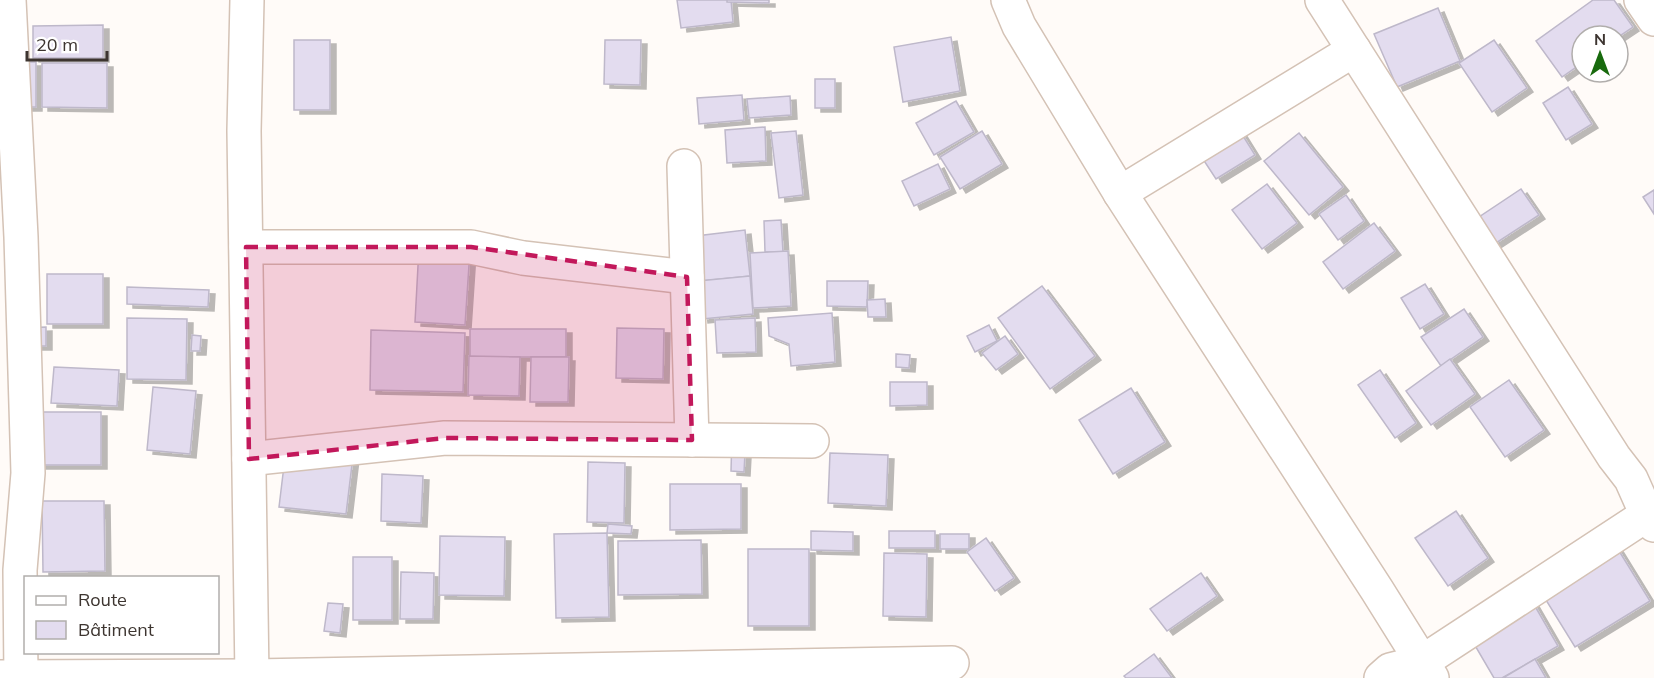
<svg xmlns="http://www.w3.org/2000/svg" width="1654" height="678" viewBox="0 0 1654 678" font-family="Mulish,sans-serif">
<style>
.building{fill:#e3dcef;stroke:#beb8ca;stroke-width:1.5;filter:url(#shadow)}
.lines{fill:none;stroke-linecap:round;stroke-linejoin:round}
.minor-casing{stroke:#d4c2b5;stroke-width:36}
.minor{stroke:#fff;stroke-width:33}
.marked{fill:#c2185b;fill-opacity:0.2;stroke:#c2185b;stroke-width:4.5;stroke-dasharray:12 8;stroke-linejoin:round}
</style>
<defs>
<filter id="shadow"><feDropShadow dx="6" dy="4" stdDeviation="0" flood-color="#0004"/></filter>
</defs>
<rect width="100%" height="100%" fill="#fffbf8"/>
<g class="building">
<polygon points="677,0 731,0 733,22 681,28"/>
<polygon points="727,0 769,0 769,3 727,2"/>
<polygon points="1593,0 1614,0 1633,27 1618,37 1618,36 1582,36 1582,63 1562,77 1536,41"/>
<polygon points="1438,8 1460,61 1397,87 1374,34"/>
<polygon points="103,25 103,58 33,58 33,26"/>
<polygon points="951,37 960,91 903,102 894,47"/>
<rect x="294" y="40" width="36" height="70"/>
<polygon points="605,40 641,40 640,85 604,84"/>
<polygon points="1494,40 1527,88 1492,112 1459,63"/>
<rect x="17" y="62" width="19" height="45"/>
<polygon points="42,63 107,63 107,108 42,107"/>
<rect x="815" y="79" width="20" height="29"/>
<polygon points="1568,87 1592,124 1566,140 1543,103"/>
<polygon points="742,95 744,120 699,124 697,98"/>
<polygon points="790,96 791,115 749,118 747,99"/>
<polygon points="956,101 974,132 934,155 916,123"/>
<polygon points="1235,123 1255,155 1216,179 1195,147"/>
<polygon points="765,127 766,161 727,163 725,130"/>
<polygon points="796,131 803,195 779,198 771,133"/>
<polygon points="982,131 1002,164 960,189 940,157"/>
<polygon points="1299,133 1343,187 1309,215 1264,161"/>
<polygon points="938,164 950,189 914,206 902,181"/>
<polygon points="1267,184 1297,223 1262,249 1232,210"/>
<polygon points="1521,189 1539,215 1493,245 1476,219"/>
<polygon points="1654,190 1654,214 1643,197"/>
<polygon points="1346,195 1364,221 1338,240 1319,214"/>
<polygon points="781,220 783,252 765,252 764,221"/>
<polygon points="1374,223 1395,251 1343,289 1323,262"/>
<polygon points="745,230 750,276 701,281 696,236"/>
<polygon points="419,247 470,250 465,325 415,322"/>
<polygon points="788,251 791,306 753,308 750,253"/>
<rect x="47" y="274" width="56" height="50"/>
<polygon points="750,276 753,314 702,319 698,281"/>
<polygon points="827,281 868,281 867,307 827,306"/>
<polygon points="1425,284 1444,314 1420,329 1401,298"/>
<polygon points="1042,286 1095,356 1050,389 998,318"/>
<polygon points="127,287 209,290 208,307 127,304"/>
<polygon points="885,299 886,317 868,317 867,300"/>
<polygon points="1464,309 1483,337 1441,366 1421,337"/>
<polygon points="832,313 835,362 791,366 789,344 769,336 768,318"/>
<polygon points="127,318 187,319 186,380 127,379"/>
<polygon points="755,318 756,352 717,353 715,320"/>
<polygon points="989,325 997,341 975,352 967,336"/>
<polygon points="46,327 46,346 20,346 20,328"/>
<polygon points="617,328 664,329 663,379 616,378"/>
<rect x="470" y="329" width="96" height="28"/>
<polygon points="371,330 465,333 463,392 370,390"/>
<polygon points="192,335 201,336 200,351 191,351"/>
<polygon points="1005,336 1018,354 996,370 982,353"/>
<polygon points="896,354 910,355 909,368 896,367"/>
<polygon points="469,356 520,357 519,396 468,395"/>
<polygon points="531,357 569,357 568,402 530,402"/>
<polygon points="1450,359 1475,394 1431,425 1406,391"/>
<polygon points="54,367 119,370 117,406 51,403"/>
<polygon points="1380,370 1416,423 1395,438 1358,385"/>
<polygon points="1509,380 1544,430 1505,457 1470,407"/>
<polygon points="890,382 927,382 927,405 890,406"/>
<polygon points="153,387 196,391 190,454 147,450"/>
<polygon points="1131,388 1165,442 1113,474 1079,420"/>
<rect x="40" y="412" width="61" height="53"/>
<polygon points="732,434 746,434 744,472 731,471"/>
<polygon points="286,449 353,456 346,514 279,507"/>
<polygon points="830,453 888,455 886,506 828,503"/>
<polygon points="588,462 625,463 624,523 587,522"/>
<polygon points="382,474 423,476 421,523 381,521"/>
<polygon points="670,484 741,484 741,529 670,530"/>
<polygon points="42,501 104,501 105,571 43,572"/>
<polygon points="1456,511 1488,558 1448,586 1415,538"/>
<polygon points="608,524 632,526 631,534 607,533"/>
<polygon points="811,531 853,532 853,551 811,550"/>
<rect x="889" y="531" width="46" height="17"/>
<polygon points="607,533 609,617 556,618 554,534"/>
<rect x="940" y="534" width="29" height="15"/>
<polygon points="440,536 505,537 504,596 439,595"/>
<polygon points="986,538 1014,578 995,591 967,552"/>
<polygon points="701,540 702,594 618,595 618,541"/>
<polygon points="1616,546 1650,601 1575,647 1541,592"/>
<rect x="748" y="549" width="61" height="77"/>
<polygon points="884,553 927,554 926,617 883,616"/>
<rect x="353" y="557" width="39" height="63"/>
<polygon points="401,572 434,573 433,619 400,619"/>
<polygon points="1201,573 1217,596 1167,631 1150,609"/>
<polygon points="1532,601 1558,646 1502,678 1494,678 1470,637"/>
<polygon points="328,603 343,604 340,633 324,631"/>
<polygon points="1154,654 1172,678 1126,678 1124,676"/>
<polygon points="1535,659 1546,678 1503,678"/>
</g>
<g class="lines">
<defs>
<g id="minor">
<polyline points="9,0 21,237 28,473 20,570 21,678"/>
<polyline points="247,0 244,131 252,678"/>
<polyline points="1008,0 1019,26 1120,193 1377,590 1432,678"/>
<polyline points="1322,0 1614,457 1631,479 1647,515 1654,525"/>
<polyline points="1641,0 1654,19"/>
<polyline points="684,166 692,440"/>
<polyline points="1120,193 1354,50"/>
<polyline points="246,247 471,247 523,258 687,277"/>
<polyline points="249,459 445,438 812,441"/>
<polyline points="0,677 252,676 952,663"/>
<polyline points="1381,678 1390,670 1422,662 1654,510"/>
</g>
</defs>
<use href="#minor" class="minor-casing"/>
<use href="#minor" class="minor"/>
</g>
<path class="marked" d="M 246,247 L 471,247 L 687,277 L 692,440 L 445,438 L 249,459 Z"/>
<rect x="24" y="576" width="195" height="78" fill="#ffffff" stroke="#b1aeac" stroke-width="1.5"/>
<rect x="36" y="596" width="30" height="9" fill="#ffffff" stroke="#b1aeac" stroke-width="1.5"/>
<text x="78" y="606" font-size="18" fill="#3d3530">Route</text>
<rect x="36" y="621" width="30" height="18" fill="#e3dcef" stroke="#b1aeac" stroke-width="1.5"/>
<text x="78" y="636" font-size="18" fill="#3d3530">Bâtiment</text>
<g transform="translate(1600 54)"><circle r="28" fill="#ffffff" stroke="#b1aeac" stroke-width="1.5"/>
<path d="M0-4.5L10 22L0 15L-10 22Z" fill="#186a0d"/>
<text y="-9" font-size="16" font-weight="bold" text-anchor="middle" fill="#3d3530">N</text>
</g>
<path d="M27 51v9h80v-9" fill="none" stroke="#3d3530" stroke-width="3"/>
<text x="36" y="51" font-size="18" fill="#3d3530" stroke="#ffffff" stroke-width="4.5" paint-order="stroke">20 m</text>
</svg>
